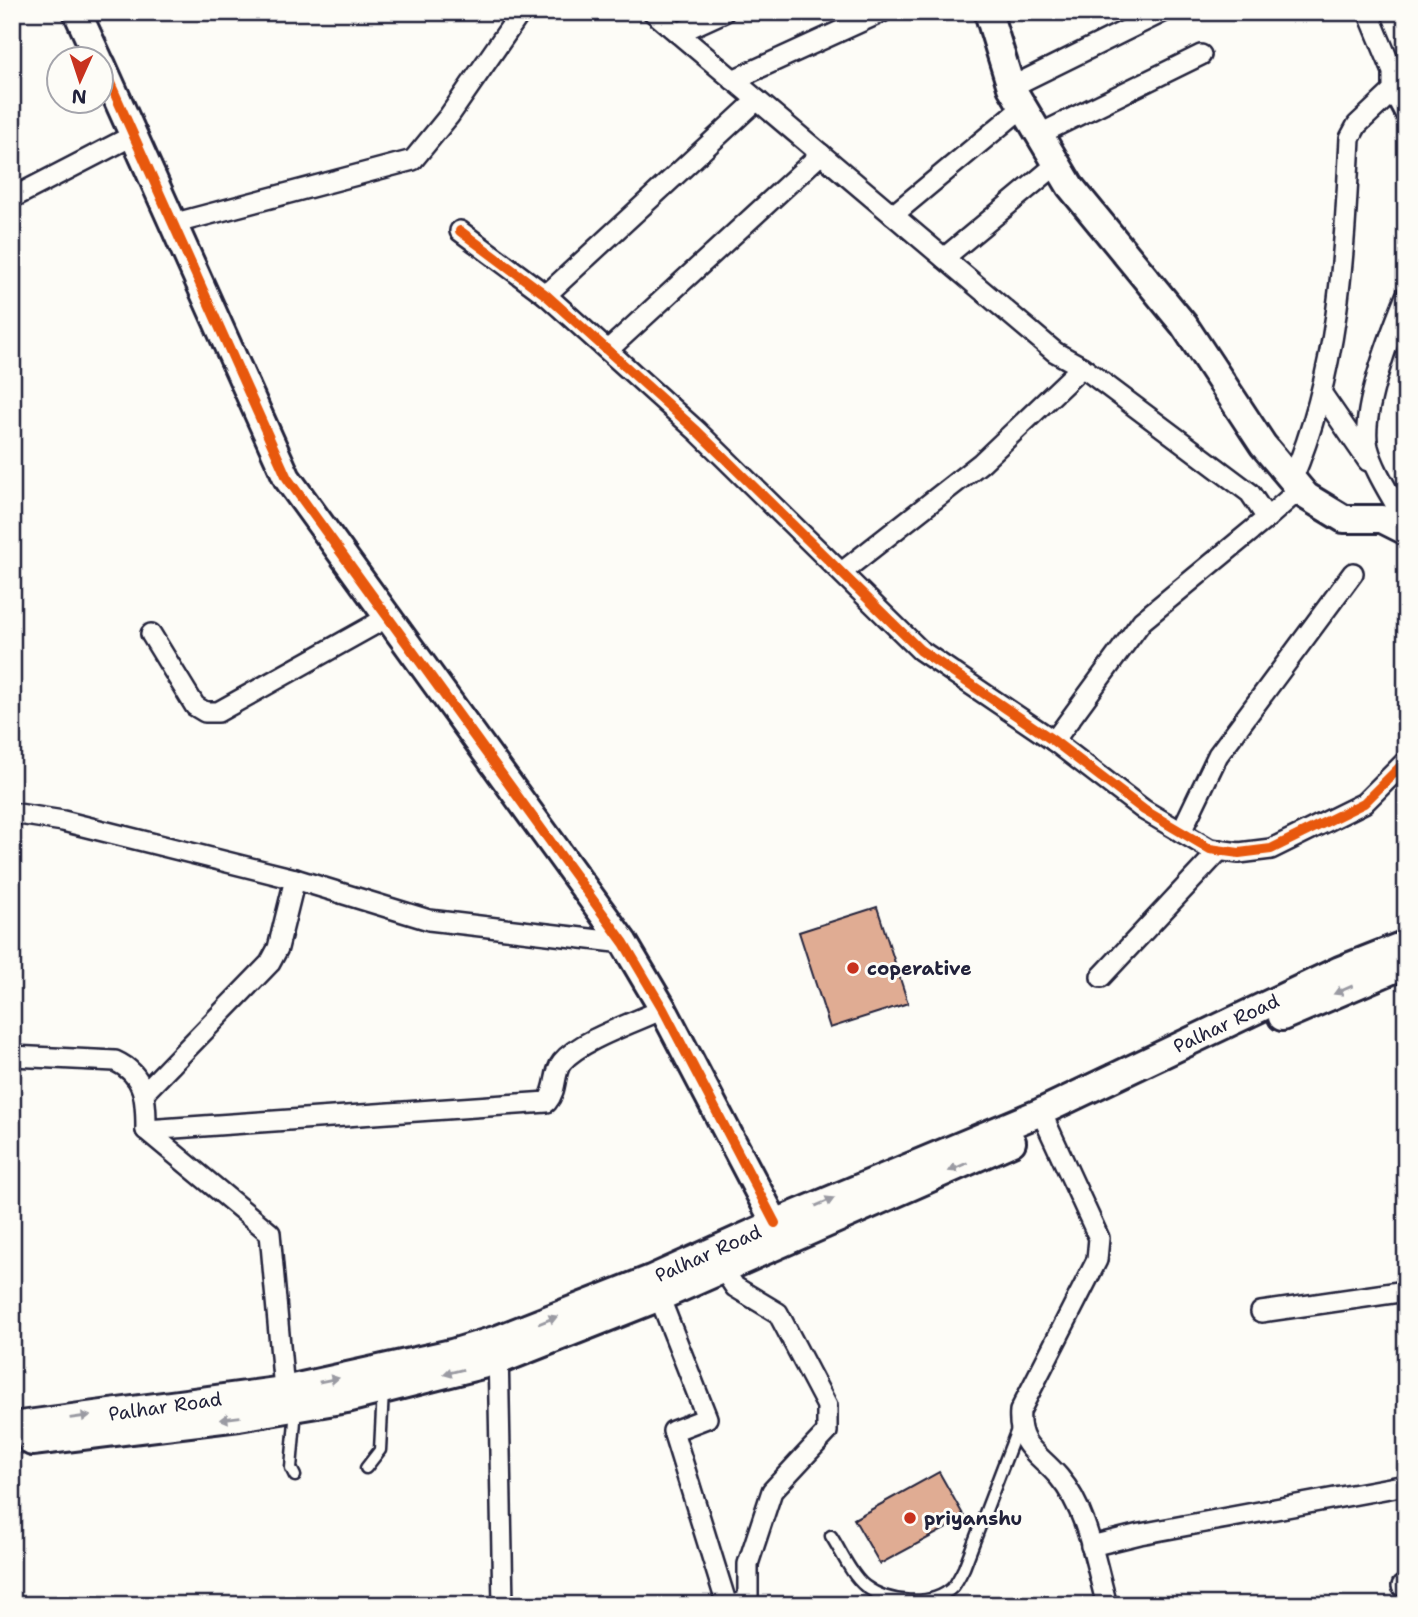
<svg xmlns="http://www.w3.org/2000/svg" width="1418" height="1617" viewBox="0 0 1418 1617" font-family="'Shantell Sans',sans-serif">
<style>
.building{fill:#e0ac93;stroke:#22223b;stroke-width:2}
.lines{fill:none;stroke-linecap:round;stroke-linejoin:round}
.lane-casing{stroke:#22223b;stroke-width:15}
.street-casing{stroke:#22223b;stroke-width:24}
.secondary-casing{stroke:#22223b;stroke-width:32}
.lane{stroke:#fdfcf7;stroke-width:10}
.street{stroke:#fdfcf7;stroke-width:19}
.secondary{stroke:#fdfcf7;stroke-width:26}
.cycleway-casing{stroke:#fdfcf7;stroke-width:15}
.cycleway{stroke:#e8590c;stroke-width:10}
.oneway{fill:#9a9aa2}
.poi-dot{fill:#c8321e;stroke:#fdfcf7;stroke-width:2.5}
.labels{text-anchor:middle;stroke-width:6;stroke-linejoin:round;paint-order:stroke}
.poi-label{font-size:19px;font-weight:bold;fill:#22223b;stroke:#fdfcf7;text-anchor:start}
.street-label{font-size:19px;fill:#22223b;stroke:#fdfcf7}
</style>
<rect width="100%" height="100%" fill="#fdfcf7"/>
<filter id="ink" filterUnits="userSpaceOnUse"><feTurbulence type="fractalNoise" baseFrequency=".0143" numOctaves="2"/><feDisplacementMap in="SourceGraphic" scale="14" xChannelSelector="R" yChannelSelector="G"/><feConvolveMatrix kernelMatrix="1 2 1 2 8 2 1 2 1" color-interpolation-filters="sRGB"/></filter>
<g filter="url(#ink)">
<g class="building">
<polygon points="877,907 908,1003 830,1028 799,932"/>
<polygon points="939,1472 965,1518 880,1564 854,1519"/>
</g>
<g class="lines">
<defs>
<g id="lane">
<polyline points="366,1468 380,1450 383,1391"/>
<polyline points="295,1476 291,1468 296,1409"/>
<path d="M 831,1536 C 841,1551 851,1575 865,1586 C 887,1603 932,1608 953,1587 C 957,1582 961,1574 964,1568 L 1018,1427"/>
</g>
<g id="street">
<polyline points="653,12 1055,352 1082,367 1250,493 1267,518 1300,489"/>
<polyline points="678,33 724,12"/>
<polyline points="733,80 882,12"/>
<polyline points="1011,87 1163,12"/>
<polyline points="1393,91 1406,115"/>
<polyline points="1040,134 1201,55"/>
<polyline points="12,198 134,135"/>
<polyline points="893,215 1023,107"/>
<polyline points="172,224 413,160 449,116 521,12"/>
<polyline points="460,231 546,295 697,431 920,650 1054,741 1144,810 1210,849 1239,853 1271,849 1364,803 1406,761"/>
<polyline points="944,258 1057,164"/>
<polyline points="546,295 757,100"/>
<path d="M 1406,296 C 1392,330 1360,412 1368,447 C 1375,474 1394,499 1406,524"/>
<polyline points="608,350 821,154"/>
<polyline points="1322,394 1368,461"/>
<path d="M 1292,480 C 1339,370 1344,256 1350,138 L 1357,125 L 1393,91 L 1393,72 L 1368,12"/>
<polyline points="842,572 981,463 1082,367"/>
<polyline points="151,634 195,706 205,712 218,712 388,617"/>
<polyline points="1054,741 1142,621 1267,518"/>
<polyline points="12,813 63,821 295,879 429,920 624,943"/>
<polyline points="1181,832 1218,755 1353,573"/>
<polyline points="1101,977 1220,850"/>
<path d="M 12,1056 L 115,1061 C 146,1075 146,1100 146,1130 L 270,1233 L 284,1390"/>
<polyline points="145,1092 270,963 278,948 295,879"/>
<path d="M 1041,1112 L 1099,1238 L 1097,1260 L 1020,1411 C 1017,1447 1039,1453 1059,1477 C 1088,1511 1095,1563 1107,1605"/>
<path d="M 146,1130 L 547,1102 C 558,1089 553,1073 562,1062 C 580,1040 636,1022 663,1009"/>
<polyline points="723,1269 735,1287 778,1313 827,1406 827,1432 772,1491 748,1564 748,1601 733,1605"/>
<polyline points="655,1286 707,1418 673,1431 727,1605"/>
<polyline points="1261,1312 1406,1291"/>
<polyline points="498,1350 503,1605"/>
<polyline points="1091,1546 1140,1534 1406,1485"/>
<polyline points="1402,1586 1406,1586"/>
</g>
<g id="secondary">
<polyline points="77,12 99,60"/>
<polyline points="988,12 1011,87 1070,186 1184,325 1263,445 1306,496 1344,519 1382,519 1406,531"/>
<polyline points="102,65 287,478 624,943 663,1009 775,1223"/>
<polyline points="1282,1017 1406,964"/>
<polyline points="12,1426 284,1390 452,1353 498,1339 651,1279 775,1223 1041,1112 1340,970 1406,944"/>
<polyline points="32,1442 239,1417 347,1399 498,1361 660,1297 1012,1142"/>
</g>
</defs>
<use href="#lane" class="lane-casing"/>
<use href="#street" class="street-casing"/>
<use href="#secondary" class="secondary-casing"/>
<use href="#lane" class="lane"/>
<use href="#street" class="street"/>
<use href="#secondary" class="secondary"/>
<defs>
<g id="cycleway">
<polyline points="102,65 287,478 624,943 663,1009 775,1223"/>
<polyline points="460,231 546,295 697,431 920,650 1054,741 1144,810 1210,849 1239,853 1271,849 1364,803 1406,761"/>
</g>
</defs>
<use href="#cycleway" class="cycleway-casing"/>
<use href="#cycleway" class="cycleway"/>
</g>
<defs><path id="oneway-solid" d="M-6-.8H1V-3.2L6.5 0L1 3.2V.8H-6Z" transform="scale(1.75)"/></defs>
<g class="oneway">
<use href="#oneway-solid" transform="translate(1343 990) rotate(157)"/>
<use href="#oneway-solid" transform="translate(958 1167) rotate(156)"/>
<use href="#oneway-solid" transform="translate(825 1202) rotate(-23)"/>
<use href="#oneway-solid" transform="translate(548 1320) rotate(-22)"/>
<use href="#oneway-solid" transform="translate(453 1372) rotate(166)"/>
<use href="#oneway-solid" transform="translate(329 1380) rotate(-12)"/>
<use href="#oneway-solid" transform="translate(80 1417) rotate(-8)"/>
<use href="#oneway-solid" transform="translate(230 1418) rotate(173)"/>
</g>
</g>
<g class="poi-dot">
<circle cx="853" cy="968" r="7"/>
<circle cx="910" cy="1518" r="7"/>
</g>
<g class="labels">
<g class="poi-label">
<text x="867" y="975">coperative</text>
<text x="924" y="1525">priyanshu</text>
</g>
<g class="street-label">
<text transform="translate(1226 1023) rotate(-25)" y="7">Palhar Road</text>
<text transform="translate(708 1253) rotate(-24)" y="7">Palhar Road</text>
<text transform="translate(165 1406) rotate(-8)" y="7">Palhar Road</text>
</g>
</g>
<rect width="1418" height="1617" fill="none" stroke="#fdfcf7" stroke-width="42"/>
<rect x="21" y="21" width="1376" height="1575" fill="none" stroke="#22223b" stroke-width="2.5" filter="url(#ink)"/>
<g transform="translate(80 80) rotate(183)"><circle r="33" fill="#fdfcf7" stroke="#a5a5ac" stroke-width="2"/>
<path d="M0-5L12 26L0 18L-12 26Z" fill="#c8321e"/>
<text y="-10" font-size="19" font-weight="bold" text-anchor="middle" fill="#22223b">N</text>
</g>
</svg>
